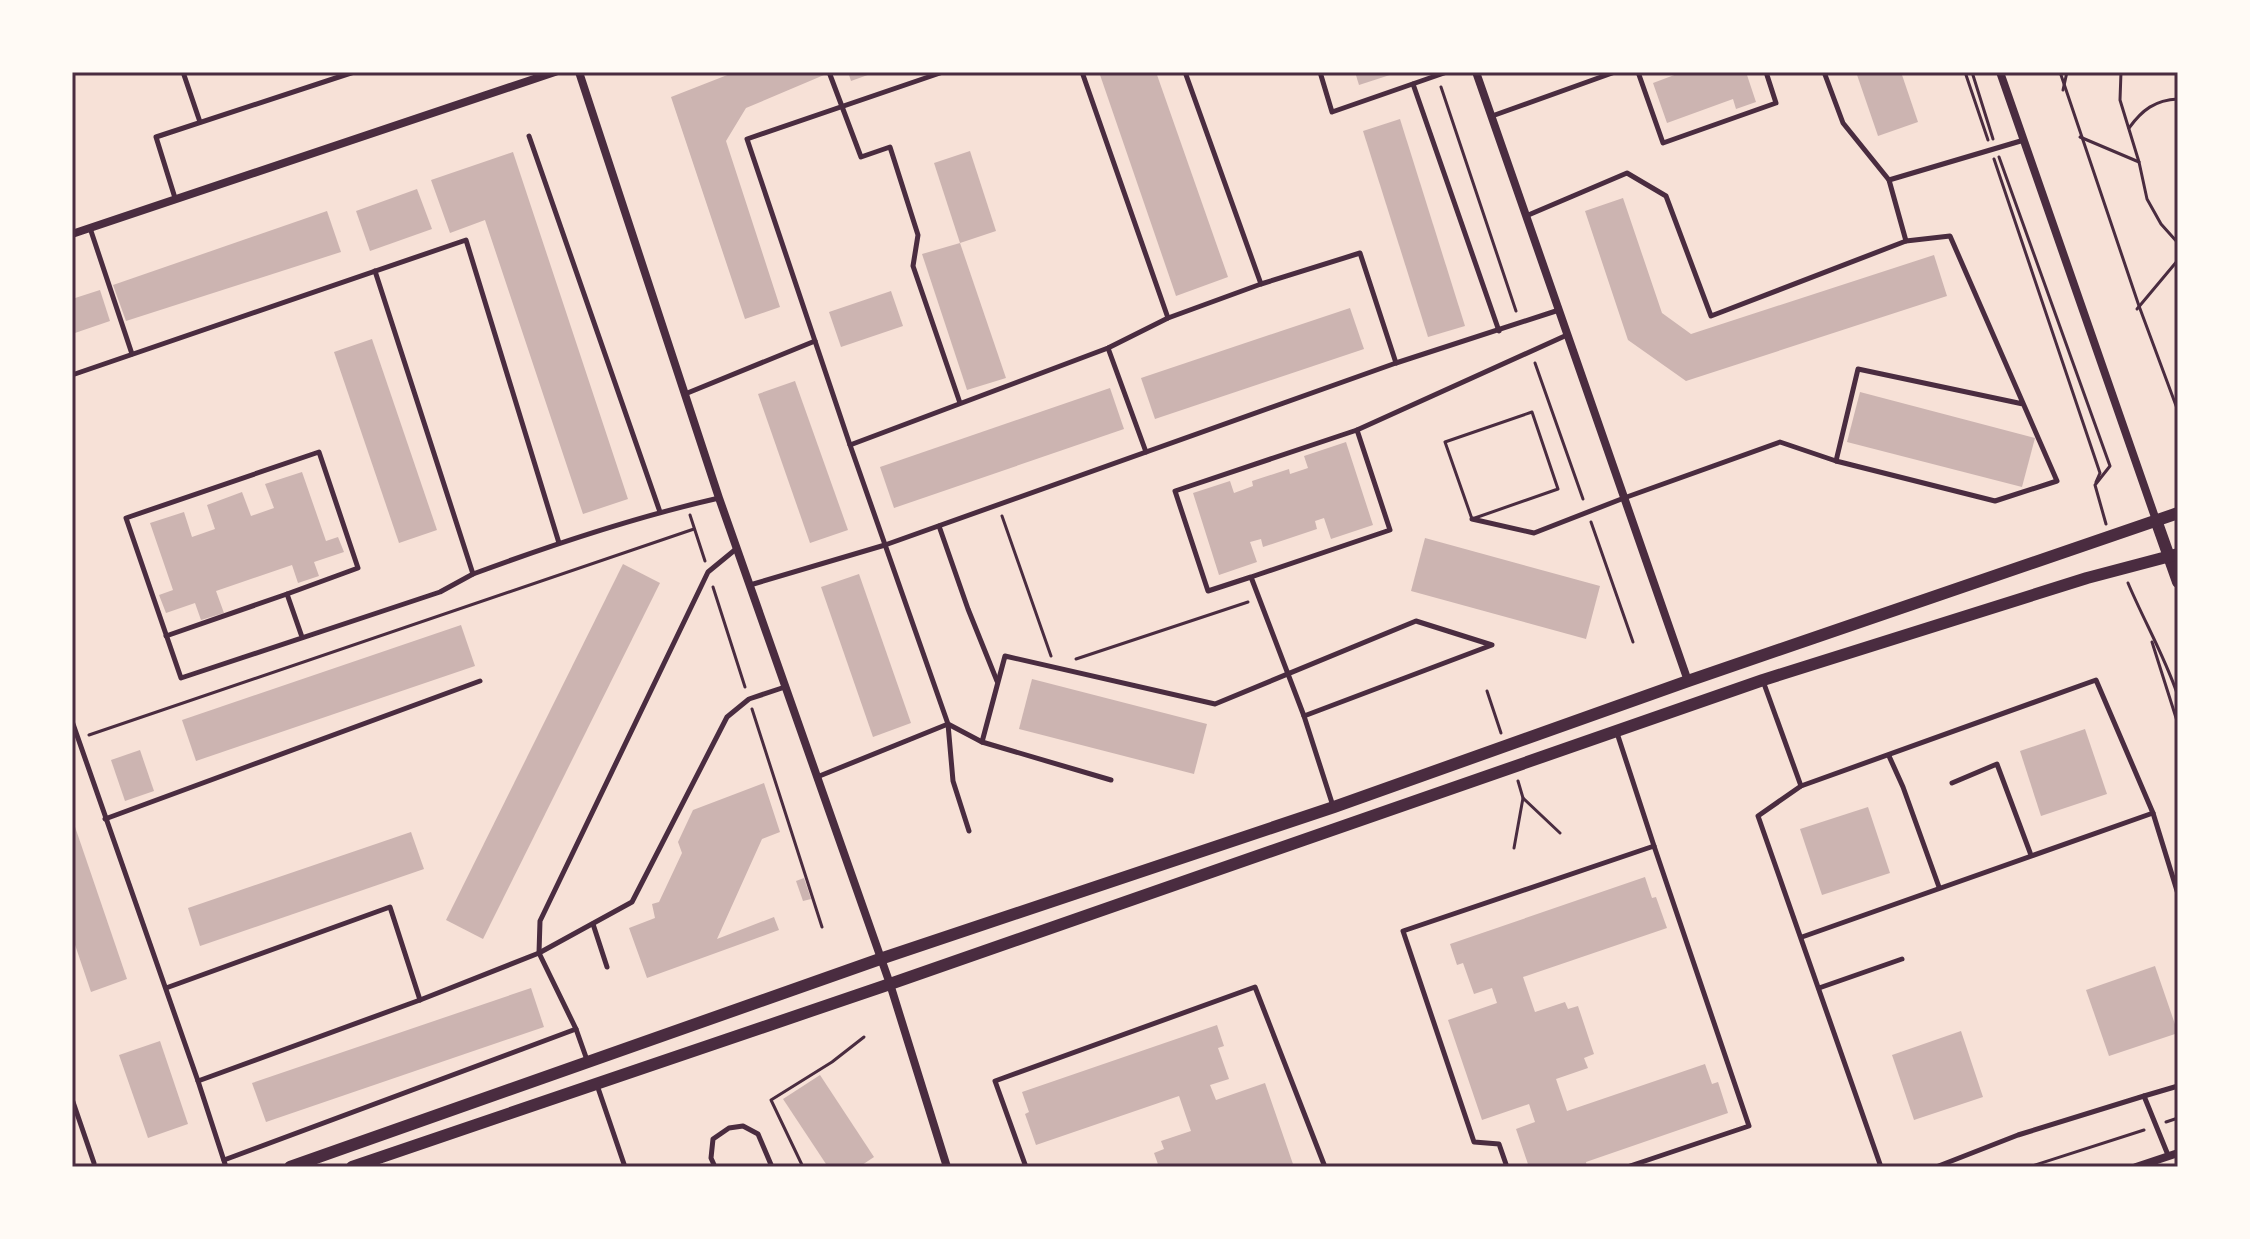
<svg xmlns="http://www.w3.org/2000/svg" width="2250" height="1239" viewBox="0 0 2250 1239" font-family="Roboto,sans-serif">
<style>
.building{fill:#ccb4b1}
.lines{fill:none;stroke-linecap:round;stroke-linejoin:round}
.path{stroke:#4a2c40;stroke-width:3}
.service{stroke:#4a2c40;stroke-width:5}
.minor{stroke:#4a2c40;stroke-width:8}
.tertiary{stroke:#4a2c40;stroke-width:12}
.neatline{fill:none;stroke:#4a2c40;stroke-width:3}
</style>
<rect width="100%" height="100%" fill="#f7e1d7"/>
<g class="building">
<polygon points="735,72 823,72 824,75 746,108 726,141 780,307 745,319 671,97"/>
<polygon points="848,72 876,72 851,81"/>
<polygon points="1099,72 1156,72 1228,277 1176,296"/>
<polygon points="1355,72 1396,72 1396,73 1359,85"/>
<polygon points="1676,72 1746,72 1756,102 1736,109 1733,99 1667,123 1653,83 1677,74"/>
<polygon points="1856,72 1901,72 1918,122 1878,136"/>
<polygon points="1400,119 1465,326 1428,337 1363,131"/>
<polygon points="970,151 996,231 960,243 934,163"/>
<polygon points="513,152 628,499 583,514 485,220 450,233 431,180"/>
<polygon points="417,189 432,229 370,251 356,211"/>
<polygon points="1623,198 1662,313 1691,334 1934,255 1947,296 1686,381 1628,340 1585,211"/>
<polygon points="327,211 341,252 126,321 113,285"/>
<polygon points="960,243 1006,378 967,390 922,254"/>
<polygon points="100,290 110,321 72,334 72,299"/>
<polygon points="891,291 903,326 841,347 829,312"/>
<polygon points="1350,308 1364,349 1155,419 1141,378"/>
<polygon points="372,339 437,530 399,543 334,352"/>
<polygon points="795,381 848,530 810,543 758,394"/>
<polygon points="1110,388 1124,429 894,508 880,467"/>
<polygon points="1860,392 2035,438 2022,487 1847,442"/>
<polygon points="1346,442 1373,525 1331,539 1324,518 1315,521 1317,529 1263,547 1261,539 1250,542 1257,562 1219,575 1193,493 1230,481 1234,493 1253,486 1252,481 1289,469 1290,474 1308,468 1304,456"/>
<polygon points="302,472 326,541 338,537 344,552 314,562 319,576 298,583 292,565 216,591 224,613 201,620 195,603 166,613 159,595 173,590 150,523 184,512 192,537 215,529 207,505 242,492 251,516 274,508 265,484"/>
<polygon points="1425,538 1600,586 1586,639 1411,591"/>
<polygon points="623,564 660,583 483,939 446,920"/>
<polygon points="859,574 911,723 873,737 821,587"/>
<polygon points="461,625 475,666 196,761 182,720"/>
<polygon points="1032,679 1207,724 1194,774 1019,729"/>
<polygon points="2085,729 2107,794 2041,816 2020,751"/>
<polygon points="140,750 154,791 125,801 111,760"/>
<polygon points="764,783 780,832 762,839 717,939 774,917 779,930 647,978 629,928 655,918 652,904 659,902 682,853 678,842 693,810"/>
<polygon points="1868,807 1890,873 1822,895 1800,829"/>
<polygon points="72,818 127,979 91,992 72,936"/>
<polygon points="411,832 424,869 200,946 188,908"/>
<polygon points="1645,877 1652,898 1656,897 1667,928 1523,977 1535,1012 1565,1002 1568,1009 1578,1006 1594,1054 1584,1058 1588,1068 1556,1079 1567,1111 1705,1064 1712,1084 1718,1082 1728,1113 1586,1162 1587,1167 1529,1167 1516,1129 1535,1122 1529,1104 1482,1120 1448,1020 1497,1003 1492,988 1474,994 1463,963 1457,965 1450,944"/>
<polygon points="804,878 811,899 803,901 796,881"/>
<polygon points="2155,966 2178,1033 2109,1056 2086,990"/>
<polygon points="531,988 544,1027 266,1122 252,1083"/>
<polygon points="1217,1025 1224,1046 1218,1048 1229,1079 1210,1085 1216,1100 1265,1083 1294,1167 1159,1167 1154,1153 1164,1149 1161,1141 1191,1131 1179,1096 1036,1145 1025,1114 1029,1112 1022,1092"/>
<polygon points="1961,1031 1983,1097 1914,1120 1892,1055"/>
<polygon points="160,1041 188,1124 148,1138 119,1055"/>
<polygon points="820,1075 874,1157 859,1167 828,1167 783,1099"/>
</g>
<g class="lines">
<g class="path">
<polyline points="1965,72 1988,140"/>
<polyline points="1972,72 1993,139"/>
<polyline points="2060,72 2139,306 2178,411"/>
<polyline points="2121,72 2120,100 2139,162 2147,199 2161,224 2178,243"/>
<polyline points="1441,87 1516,311"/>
<polyline points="2063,90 2067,72"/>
<path d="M 2129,128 C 2142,110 2155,100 2178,99"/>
<polyline points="2080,137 2139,162"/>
<polyline points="1999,157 2110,466 2095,485 2106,524"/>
<polyline points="1994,159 2100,473 2096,482"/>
<polyline points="2137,309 2178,260"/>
<polyline points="1535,363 1583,499"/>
<polygon points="1532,412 1558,489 1472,519 1445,442"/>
<polyline points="690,515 705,561"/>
<polyline points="1002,516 1051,656"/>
<polyline points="1591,522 1633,642"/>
<path d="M 2128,583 C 2144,621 2165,657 2178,696"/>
<polyline points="713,587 745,687"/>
<polyline points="2152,642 2178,724"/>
<polyline points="1076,659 1248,602"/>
<polyline points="1487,691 1501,733"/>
<polyline points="752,709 822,927"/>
<polyline points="89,735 694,529"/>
<polyline points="1518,781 1523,798 1560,833"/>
<polyline points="1514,848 1523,798"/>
<polyline points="2166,1122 2178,1118"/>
<polyline points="803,1167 771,1100 832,1062 864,1037"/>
<polyline points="2029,1167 2144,1130"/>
</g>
<g class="service">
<polyline points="183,72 200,122"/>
<polyline points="829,72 861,157 890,147 918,235 913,266 960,403"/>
<polyline points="1082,72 1168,318"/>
<polyline points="1185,72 1261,284"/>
<polyline points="1320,72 1332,112 1447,72"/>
<polyline points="1638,72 1663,143 1776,103 1766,72"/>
<polyline points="1824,72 1843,123 1889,180 1906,241 1950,236 2057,481 1995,501 1836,461 1858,369 2023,404"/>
<polyline points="1413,84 1499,331"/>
<polyline points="1492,116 1615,72"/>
<polyline points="529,136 660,512"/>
<polyline points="1889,180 2024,140"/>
<polyline points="175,198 156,137 354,72"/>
<polyline points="1526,216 1627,173 1666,196 1711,316 1906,241"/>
<polyline points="90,228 132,354"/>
<polyline points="1108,348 1146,452"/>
<polyline points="72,375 466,240 559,543"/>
<polyline points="685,394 815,341"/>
<polyline points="1357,430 1567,335"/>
<polyline points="850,445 747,139 943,72"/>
<polyline points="1472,519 1534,533 1624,498 1780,442 1836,461"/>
<polyline points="939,526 968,609 997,681"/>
<path d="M 473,574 C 554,544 635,517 719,498"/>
<polyline points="750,585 885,545 1396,363 1559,310"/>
<polyline points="166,636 287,594"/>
<polyline points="302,637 287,594 358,568 319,452 126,518 181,678 440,592 473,574 375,271"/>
<polyline points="1763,681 1801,786"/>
<polyline points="1304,716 1333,806"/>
<polyline points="72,721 198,1081 226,1167"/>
<polyline points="1617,733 1654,846"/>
<polyline points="1889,756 1903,787 1939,887"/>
<polyline points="817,777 948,724 982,742"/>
<polyline points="1111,780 982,742 1005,656 1215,704 1416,621 1492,645 1304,716 1251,577 1208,591 1175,491 1357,430 1390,530 1251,577"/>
<polyline points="1952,783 1997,764 2031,855"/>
<polyline points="105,819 480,681"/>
<polyline points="969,831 953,781 948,724 850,445 1108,348 1168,318 1261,284 1360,253 1396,363"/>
<polyline points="593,924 607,967"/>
<polyline points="1802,937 2153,813"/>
<polyline points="166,988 390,907 420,1000"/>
<polyline points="1819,988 1902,959"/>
<polyline points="587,1060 576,1029 539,953 540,921 708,572 736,549"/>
<polyline points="198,1081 420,1000 539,953 632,902 727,717 749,699 785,687"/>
<polyline points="597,1085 625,1167"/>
<polyline points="72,1099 94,1163"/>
<polyline points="2168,1155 2144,1096 2178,1086"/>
<polyline points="224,1160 576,1029"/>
<polyline points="715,1167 711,1158 713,1139 729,1128 743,1126 758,1134 772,1167"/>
<polyline points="1026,1167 995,1081 1255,987 1325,1167"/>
<polyline points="1507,1167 1499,1144 1474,1142 1403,931 1654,846 1749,1126 1627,1167"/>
<polyline points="1881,1167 1758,816 1801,786 2096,680 2153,813 2178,894"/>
<polyline points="1936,1167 2018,1135 2144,1096"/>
</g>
<g class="minor">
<polyline points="579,72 719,498 890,984 947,1167"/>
<polyline points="1476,72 1688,681"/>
<polyline points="2000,72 2156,520"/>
<polyline points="72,234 555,72"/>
<polyline points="2136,1167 2178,1153"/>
</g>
<g class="tertiary">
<polyline points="2156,520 2178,582"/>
<polyline points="290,1167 880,959 1334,807 1688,681 2178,513"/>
<polyline points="352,1167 890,984 1763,680 2087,578 2178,554"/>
</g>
</g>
<rect width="2250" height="1239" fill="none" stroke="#fffaf5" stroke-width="148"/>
<rect x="74" y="74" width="2102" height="1091" class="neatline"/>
</svg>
